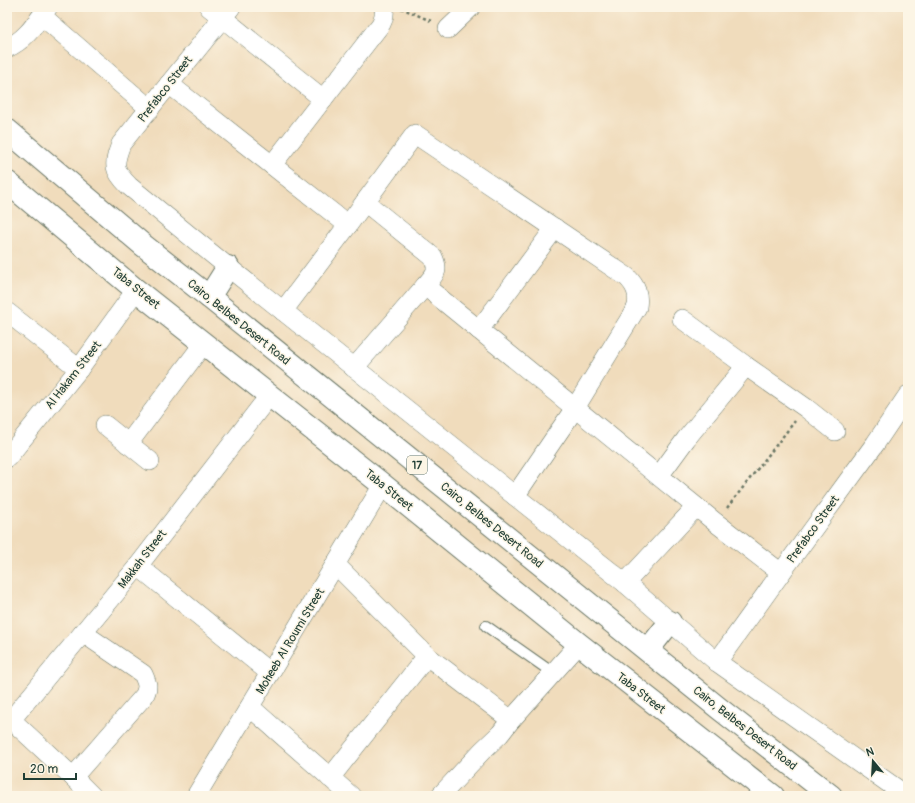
<svg xmlns="http://www.w3.org/2000/svg" width="915" height="803" viewBox="0 0 915 803" font-family="Pangolin,sans-serif">
<style>
.lines{fill:none;stroke-linecap:round;stroke-linejoin:round}
.lane-casing{stroke:#687564;stroke-width:12}
.street-casing{stroke:#687564;stroke-width:20}
.secondary-casing{stroke:#687564;stroke-width:24}
.highway-casing{stroke:#687564;stroke-width:24}
.path{stroke:#687564;stroke-width:2.5;stroke-dasharray:3 3;stroke-linecap:butt}
.lane{stroke:#fff;stroke-width:10}
.street{stroke:#fff;stroke-width:19}
.secondary{stroke:#fff;stroke-width:22}
.highway{stroke:#fff;stroke-width:22}
.labels{text-anchor:middle;stroke-width:3;stroke-linejoin:round;paint-order:stroke}
.shield{fill:#fcf5e5;stroke:#617469;stroke-width:1}
.shield-label{font-size:11px;font-weight:bold;fill:#1f3d34}
.street-label{font-size:12px;fill:#1f3d34;stroke:#fcf5e5}
</style>
<rect width="100%" height="100%" fill="#fcf5e5"/>
<filter id="ink" filterUnits="userSpaceOnUse"><feTurbulence type="fractalNoise" baseFrequency=".025" numOctaves="2"/><feDisplacementMap in="SourceGraphic" scale="8" xChannelSelector="R" yChannelSelector="G"/><feConvolveMatrix kernelMatrix="1 2 1 2 8 2 1 2 1" color-interpolation-filters="sRGB"/></filter>
<filter id="wash" filterUnits="userSpaceOnUse"><feTurbulence type="fractalNoise" baseFrequency=".012" numOctaves="4" result="noise"/><feDisplacementMap in="SourceGraphic" scale="16" xChannelSelector="R" yChannelSelector="G"/><feGaussianBlur stdDeviation="0.9" result="paint"/><feColorMatrix in="noise" values="0 0 0 0 0 0 0 0 0 0 0 0 0 0 0 0 0 1.4 0 .05"/><feComposite in="paint" operator="in"/></filter>
<g filter="url(#wash)">
<rect width="100%" height="100%" fill="#f0dcbc"/>
</g>
<g filter="url(#ink)">
<g class="lines">
<defs>
<polyline id="lane" points="486,626 553,673"/>
<g id="street">
<polyline points="209,7 323,99"/>
<path d="M 231,7 L 121,144 C 113,165 113,170 129,186 L 228,267 L 515,496 L 625,583 L 717,662 L 907,796"/>
<polyline points="42,16 150,109"/>
<polyline points="448,29 471,7"/>
<path d="M 7,48 C 26,40 36,23 48,7"/>
<polyline points="169,84 348,225"/>
<path d="M 272,165 L 381,24 C 384,18 385,13 384,7"/>
<polyline points="425,286 715,522 781,573"/>
<path d="M 283,311 L 348,225 L 415,134 L 627,277 C 636,286 639,294 637,307 L 575,408 L 515,496"/>
<polyline points="7,312 79,369"/>
<polyline points="682,319 746,366 806,408 835,431"/>
<polyline points="479,330 555,228"/>
<path d="M 354,368 L 425,286 C 434,275 440,272 433,257 L 365,202"/>
<polyline points="105,425 150,461"/>
<polyline points="128,444 204,343"/>
<polyline points="7,458 79,369 136,290"/>
<polyline points="659,476 686,439 746,366"/>
<polyline points="335,564 427,656 511,720 500,734 482,751 440,796"/>
<polyline points="138,566 270,673"/>
<polyline points="625,583 696,507"/>
<polyline points="717,662 781,573 875,444 908,395"/>
<polyline points="250,707 351,796"/>
<polyline points="7,716 73,777 92,796"/>
<polyline points="11,720 138,566 269,396"/>
<polyline points="511,720 579,644"/>
<path d="M 73,777 L 144,696 C 149,687 147,683 143,674 L 83,633"/>
<polyline points="330,778 427,656"/>
<polyline points="196,796 383,485"/>
</g>
<polyline id="secondary" points="7,182 136,290 383,485 579,644 773,796"/>
<g id="highway">
<polyline points="7,130 143,245 209,297 721,710 831,796"/>
<polyline points="209,297 228,267"/>
<polyline points="648,650 670,622"/>
</g>
</defs>
<use href="#lane" class="lane-casing"/>
<use href="#street" class="street-casing"/>
<use href="#secondary" class="secondary-casing"/>
<use href="#highway" class="highway-casing"/>
<g class="path">
<polyline points="401,8 431,21"/>
<polyline points="727,508 795,421"/>
</g>
<use href="#lane" class="lane"/>
<use href="#street" class="street"/>
<use href="#secondary" class="secondary"/>
<use href="#highway" class="highway"/>
</g>
</g>
<g class="labels">
<rect class="shield" x="407" y="456" width="20" height="18" rx="3"/>
<g class="shield-label">
<text x="417" y="469">17</text>
</g>
<g class="street-label">
<text transform="translate(165 89) rotate(-52)" y="4">Prefabco Street</text>
<text transform="translate(136 288) rotate(39)" y="4">Taba Street</text>
<text transform="translate(239 322) rotate(39)" y="4">Cairo, Belbes Desert Road</text>
<text transform="translate(73 375) rotate(-52)" y="4">Al Hakam Street</text>
<text transform="translate(389 490) rotate(39)" y="4">Taba Street</text>
<text transform="translate(492 525) rotate(39)" y="4">Cairo, Belbes Desert Road</text>
<text transform="translate(813 529) rotate(-54)" y="4">Prefabco Street</text>
<text transform="translate(142 559) rotate(-52)" y="4">Makkah Street</text>
<text transform="translate(290 641) rotate(-59)" y="4">Moheeb Al Roumi Street</text>
<text transform="translate(641 693) rotate(38)" y="4">Taba Street</text>
<text transform="translate(745 728) rotate(38)" y="4">Cairo, Belbes Desert Road</text>
</g>
</g>
<rect width="915" height="803" fill="none" stroke="#fcf5e5" stroke-width="24"/>
<g transform="translate(873 761) rotate(342)" stroke="#fcf5e5" stroke-width="3" paint-order="stroke">
<path d="M0-3L7 15L0 10L-7 15Z" fill="#1f3d34"/>
<text y="-6" font-size="11" font-weight="bold" text-anchor="middle" fill="#1f3d34">N</text>
</g>
<path d="M24 773v6h52v-6" fill="none" stroke="#1f3d34" stroke-width="2"/>
<text x="30" y="773" font-size="12" fill="#1f3d34" stroke="#fcf5e5" stroke-width="3" paint-order="stroke">20 m</text>
</svg>
